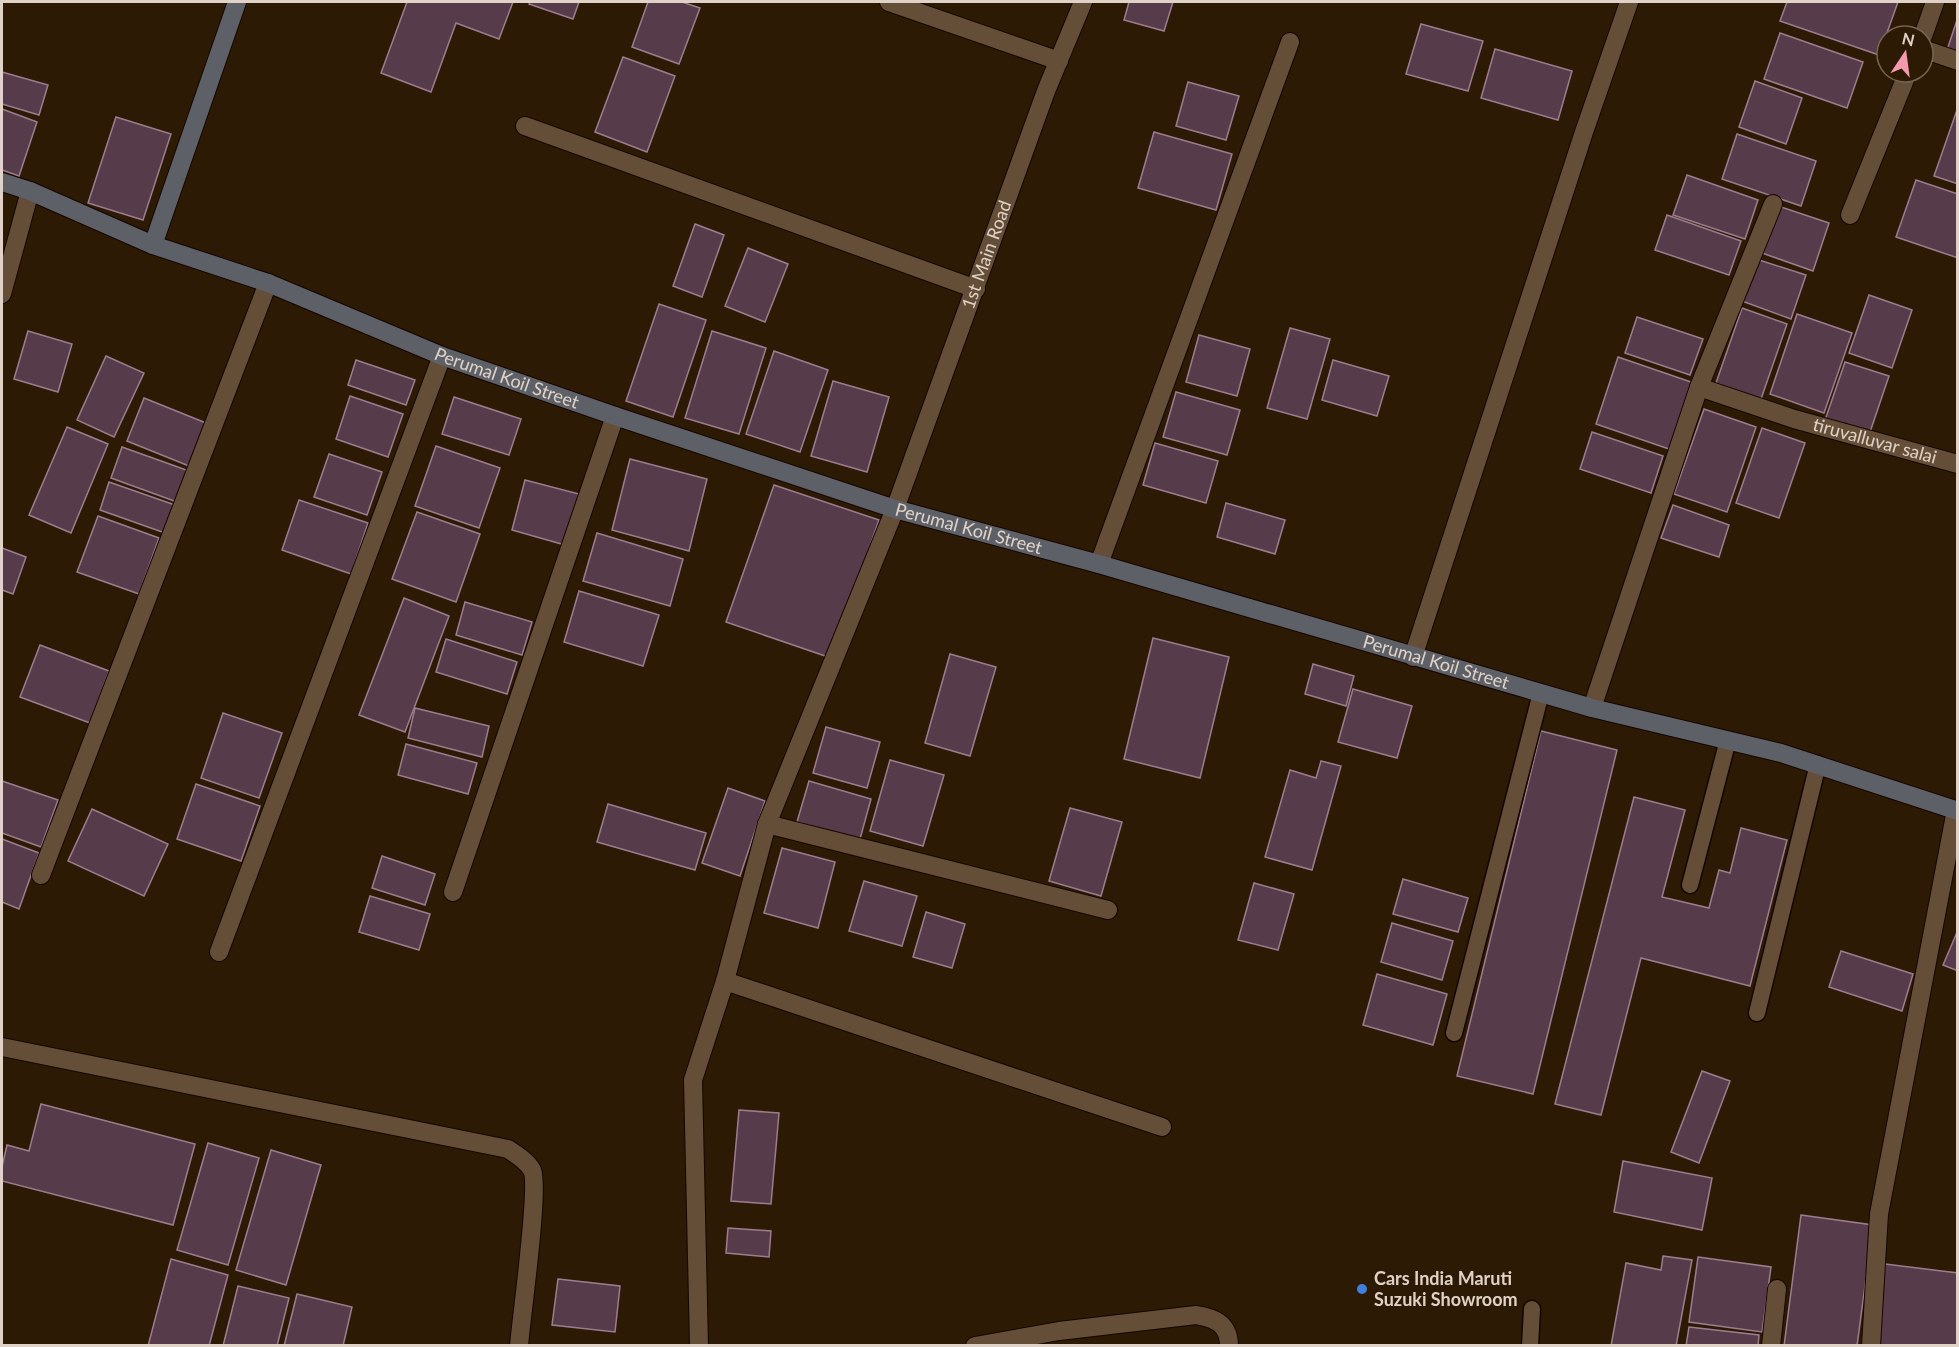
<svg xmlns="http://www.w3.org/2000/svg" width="1959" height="1347" viewBox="0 0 1959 1347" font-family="Lato,sans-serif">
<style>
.building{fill:#563b4b;stroke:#9c7d8e;stroke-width:1.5}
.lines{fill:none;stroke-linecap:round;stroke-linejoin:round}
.lane-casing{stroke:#150500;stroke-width:19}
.street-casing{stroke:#150500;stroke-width:20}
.secondary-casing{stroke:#150500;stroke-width:20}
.lane{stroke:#644e38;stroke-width:16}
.street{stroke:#644e38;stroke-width:18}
.secondary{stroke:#5d6067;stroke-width:18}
.shop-dot{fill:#3f7fe0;stroke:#2d1a05;stroke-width:2}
.labels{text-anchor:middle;stroke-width:4.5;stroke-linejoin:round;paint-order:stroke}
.street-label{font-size:18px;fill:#e0d2c6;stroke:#2d1a05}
.poi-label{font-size:18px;font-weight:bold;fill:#e0d2c6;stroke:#2d1a05;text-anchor:start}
</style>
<rect width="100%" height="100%" fill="#2d1a05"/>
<g class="building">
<polygon points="407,2 513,2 499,39 456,23 431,92 381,73"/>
<polygon points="530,2 579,2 573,19 529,4"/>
<polygon points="648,2 682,2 700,8 679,64 632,47"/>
<polygon points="1129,2 1173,2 1164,31 1124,20"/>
<polygon points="1787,2 1898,2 1879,55 1780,21"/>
<polygon points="1958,17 1958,57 1946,53"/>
<polygon points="1421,24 1483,41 1468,91 1406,74"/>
<polygon points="1780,33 1863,62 1847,108 1764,79"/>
<polygon points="1495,49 1572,71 1558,120 1481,98"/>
<polygon points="623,57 675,76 647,152 595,132"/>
<polygon points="2,72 48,85 39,115 2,104"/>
<polygon points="1755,81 1802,98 1786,144 1739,127"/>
<polygon points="1188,82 1239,96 1226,140 1176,126"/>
<polygon points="1958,107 1958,184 1934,176"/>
<polygon points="2,109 37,122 19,176 2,170"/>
<polygon points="116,117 171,134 143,220 88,203"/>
<polygon points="1154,132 1232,154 1216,210 1138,188"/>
<polygon points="1737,134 1816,161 1801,206 1722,179"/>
<polygon points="1687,175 1758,200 1745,239 1673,215"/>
<polygon points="1916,180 1958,194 1958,258 1896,237"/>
<polygon points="1778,206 1829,223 1813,271 1762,253"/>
<polygon points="1667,215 1741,241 1729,275 1655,250"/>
<polygon points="695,224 724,235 702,297 673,286"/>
<polygon points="748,248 788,264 765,322 725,306"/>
<polygon points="1756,259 1806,275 1791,319 1742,301"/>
<polygon points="1869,295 1912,310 1892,368 1849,353"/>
<polygon points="659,304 706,320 673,417 626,401"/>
<polygon points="1742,308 1787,324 1761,399 1716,383"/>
<polygon points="1797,314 1852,333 1824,413 1770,394"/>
<polygon points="1637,317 1703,339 1690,375 1625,353"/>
<polygon points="1290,328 1330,339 1307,419 1267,408"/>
<polygon points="28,331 72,344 58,392 14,379"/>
<polygon points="712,331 766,348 739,434 685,418"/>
<polygon points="1199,335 1250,349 1237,396 1186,382"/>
<polygon points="774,351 828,370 800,452 746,434"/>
<polygon points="106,356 144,373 114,437 77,420"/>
<polygon points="1618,357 1691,382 1669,449 1596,424"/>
<polygon points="356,360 415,380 406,405 348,385"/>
<polygon points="1333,360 1389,376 1377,416 1322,400"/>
<polygon points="1845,362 1889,376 1868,438 1824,423"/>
<polygon points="833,381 889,397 867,472 811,456"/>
<polygon points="1176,392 1240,410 1227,455 1163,437"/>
<polygon points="350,396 403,414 388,457 336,439"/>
<polygon points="454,397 521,419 509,455 442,434"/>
<polygon points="144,398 206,423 189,466 127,441"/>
<polygon points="1704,409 1756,427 1727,512 1674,494"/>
<polygon points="67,427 108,444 71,533 29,515"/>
<polygon points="1762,428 1805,443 1779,518 1736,503"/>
<polygon points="1592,432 1663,456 1651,493 1580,469"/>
<polygon points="1155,443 1218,461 1206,503 1143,485"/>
<polygon points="436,446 500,468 479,528 415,506"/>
<polygon points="122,447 189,471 177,502 111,478"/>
<polygon points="329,454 382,472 367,515 314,497"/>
<polygon points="630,459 707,479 689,551 612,530"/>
<polygon points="525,480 579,494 565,545 512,530"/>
<polygon points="109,482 175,505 165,533 100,510"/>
<polygon points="774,485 879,520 831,658 726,622"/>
<polygon points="299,500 368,523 351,574 282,550"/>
<polygon points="1226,503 1285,520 1275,554 1217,537"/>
<polygon points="1673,505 1729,525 1719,557 1661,538"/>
<polygon points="417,512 480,534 456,602 392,579"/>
<polygon points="98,516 159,538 139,594 77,572"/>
<polygon points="597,533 683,559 670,606 583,581"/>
<polygon points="2,548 26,557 13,594 2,590"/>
<polygon points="579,591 659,615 643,666 564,642"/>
<polygon points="404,598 449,616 405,732 359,715"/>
<polygon points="465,602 532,622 522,655 456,635"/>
<polygon points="1153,638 1229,657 1200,778 1124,759"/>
<polygon points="446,639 517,662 507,694 436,672"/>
<polygon points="40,645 109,671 90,723 20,697"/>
<polygon points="950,654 996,667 970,756 925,743"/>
<polygon points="1313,664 1354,676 1346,706 1305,694"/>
<polygon points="1353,689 1412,706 1397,758 1338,742"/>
<polygon points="415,708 489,726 482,757 408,738"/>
<polygon points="223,713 282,733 259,798 201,778"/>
<polygon points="826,727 880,742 867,788 813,773"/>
<polygon points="1541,731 1617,750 1533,1094 1457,1076"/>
<polygon points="406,744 477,763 468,794 398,775"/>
<polygon points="890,760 944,775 923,846 870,831"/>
<polygon points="1321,761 1341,766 1312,870 1265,857 1290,770 1316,778"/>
<polygon points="2,781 58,800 41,847 2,833"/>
<polygon points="809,781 871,799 860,839 797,822"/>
<polygon points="196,784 260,806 241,861 177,839"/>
<polygon points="728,788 765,801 740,876 702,863"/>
<polygon points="1634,797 1685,810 1662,897 1709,908 1719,870 1730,873 1741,828 1787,840 1750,986 1641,958 1601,1115 1555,1104"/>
<polygon points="608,804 706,833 695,870 597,842"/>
<polygon points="1070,808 1122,822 1101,896 1049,881"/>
<polygon points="92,809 168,844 144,896 68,861"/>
<polygon points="2,839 39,853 19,909 2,902"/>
<polygon points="782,848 835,862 818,928 764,913"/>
<polygon points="382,856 435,874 425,905 372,888"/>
<polygon points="1403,879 1468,898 1458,932 1393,914"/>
<polygon points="864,881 917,896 902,946 849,931"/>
<polygon points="1254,883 1294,894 1278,950 1238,940"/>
<polygon points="370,896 430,914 419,950 359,932"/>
<polygon points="926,912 965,924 952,968 913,957"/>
<polygon points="1392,923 1453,941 1442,980 1381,962"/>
<polygon points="1958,930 1958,971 1943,965"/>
<polygon points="1841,951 1913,974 1902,1011 1829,987"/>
<polygon points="1377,974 1447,994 1433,1045 1363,1025"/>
<polygon points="1702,1071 1730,1081 1699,1163 1671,1152"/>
<polygon points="41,1104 195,1144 173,1225 2,1181 2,1167 7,1145 29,1151"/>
<polygon points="739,1110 779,1113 771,1204 731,1201"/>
<polygon points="208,1143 259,1158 228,1265 177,1250"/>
<polygon points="271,1150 321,1165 286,1285 236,1270"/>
<polygon points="1623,1161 1712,1178 1702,1230 1614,1212"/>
<polygon points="1801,1215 1873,1225 1857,1346 1784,1346"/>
<polygon points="728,1228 771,1231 769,1257 726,1253"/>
<polygon points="1663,1256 1692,1260 1676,1346 1611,1346 1626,1263 1661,1270"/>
<polygon points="1698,1257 1771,1267 1762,1332 1689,1322"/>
<polygon points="171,1259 228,1275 209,1346 148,1346"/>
<polygon points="1885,1264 1958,1273 1958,1346 1875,1346"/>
<polygon points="558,1279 620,1286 615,1332 552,1325"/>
<polygon points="238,1286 289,1298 277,1346 223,1346"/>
<polygon points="297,1294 352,1307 343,1346 284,1346"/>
<polygon points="1689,1327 1759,1335 1758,1346 1686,1346"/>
</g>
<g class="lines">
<defs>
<g id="lane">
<polyline points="1690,885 1728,740"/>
<polyline points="1757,1013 1818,764"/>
<polyline points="1454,1033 1541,693"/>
<polyline points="1530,1346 1532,1309"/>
</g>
<g id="street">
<polyline points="889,2 1059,61"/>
<polyline points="1923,36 1935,2"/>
<polyline points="1923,49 1958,61"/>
<polyline points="525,126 976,289"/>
<polyline points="1850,215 1908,72"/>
<polyline points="2,294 30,191"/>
<path id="s1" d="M 1699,387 L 1794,419 L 1958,464"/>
<polyline points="1099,564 1290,42"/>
<polyline points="1413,657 1584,132 1629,2"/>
<polyline points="1592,708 1699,387 1773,204"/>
<polyline points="767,824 1108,910"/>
<polyline points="41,875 268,283"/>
<polyline points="453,892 615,416"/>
<polyline points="219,952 442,356"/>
<polyline points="725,981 1162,1127"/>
<path d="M 2,1047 L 508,1149 C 517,1155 527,1161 532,1170 C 540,1186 521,1319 519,1346"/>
<path id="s2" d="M 699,1346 L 693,1080 L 725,981 L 767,824 L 895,509 L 1046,91 L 1083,2"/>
<path d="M 975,1346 L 1059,1331 L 1196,1315 C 1215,1318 1229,1324 1229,1346"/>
<polyline points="1771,1346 1777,1289"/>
<polyline points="1871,1346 1879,1214 1956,810"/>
</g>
<g id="secondary">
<path id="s3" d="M 2,182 L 30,191 L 153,245 L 268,283 L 442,356 L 615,416 L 895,509 L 1099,564 L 1592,708 L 1781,753 L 1958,811"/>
<polyline points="153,245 237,2"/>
</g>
</defs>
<use href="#lane" class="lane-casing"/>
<use href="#street" class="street-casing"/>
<use href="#secondary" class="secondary-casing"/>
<use href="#lane" class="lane"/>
<use href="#street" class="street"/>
<use href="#secondary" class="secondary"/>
</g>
<circle class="shop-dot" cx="1362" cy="1289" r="6"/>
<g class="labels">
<g class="street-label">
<text dy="6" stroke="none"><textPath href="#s2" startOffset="1143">1st Main Road</textPath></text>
<text dy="6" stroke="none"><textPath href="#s3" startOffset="542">Perumal Koil Street</textPath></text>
<text dy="6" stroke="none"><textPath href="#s1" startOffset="184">tiruvalluvar salai</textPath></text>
<text dy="6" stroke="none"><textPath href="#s3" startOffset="1028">Perumal Koil Street</textPath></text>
<text dy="6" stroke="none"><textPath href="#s3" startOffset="1514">Perumal Koil Street</textPath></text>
</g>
<g class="poi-label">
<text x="1374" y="1285">Cars India Maruti<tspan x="1374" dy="21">Suzuki Showroom</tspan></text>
</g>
</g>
<rect width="1959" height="1347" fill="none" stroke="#e0d2c6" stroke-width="6"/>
<g transform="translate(1905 54) rotate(13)"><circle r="28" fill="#2d1a05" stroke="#756452" stroke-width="1.5"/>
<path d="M0-4.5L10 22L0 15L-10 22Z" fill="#f39aac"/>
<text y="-9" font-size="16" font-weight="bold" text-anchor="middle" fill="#e0d2c6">N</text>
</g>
</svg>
